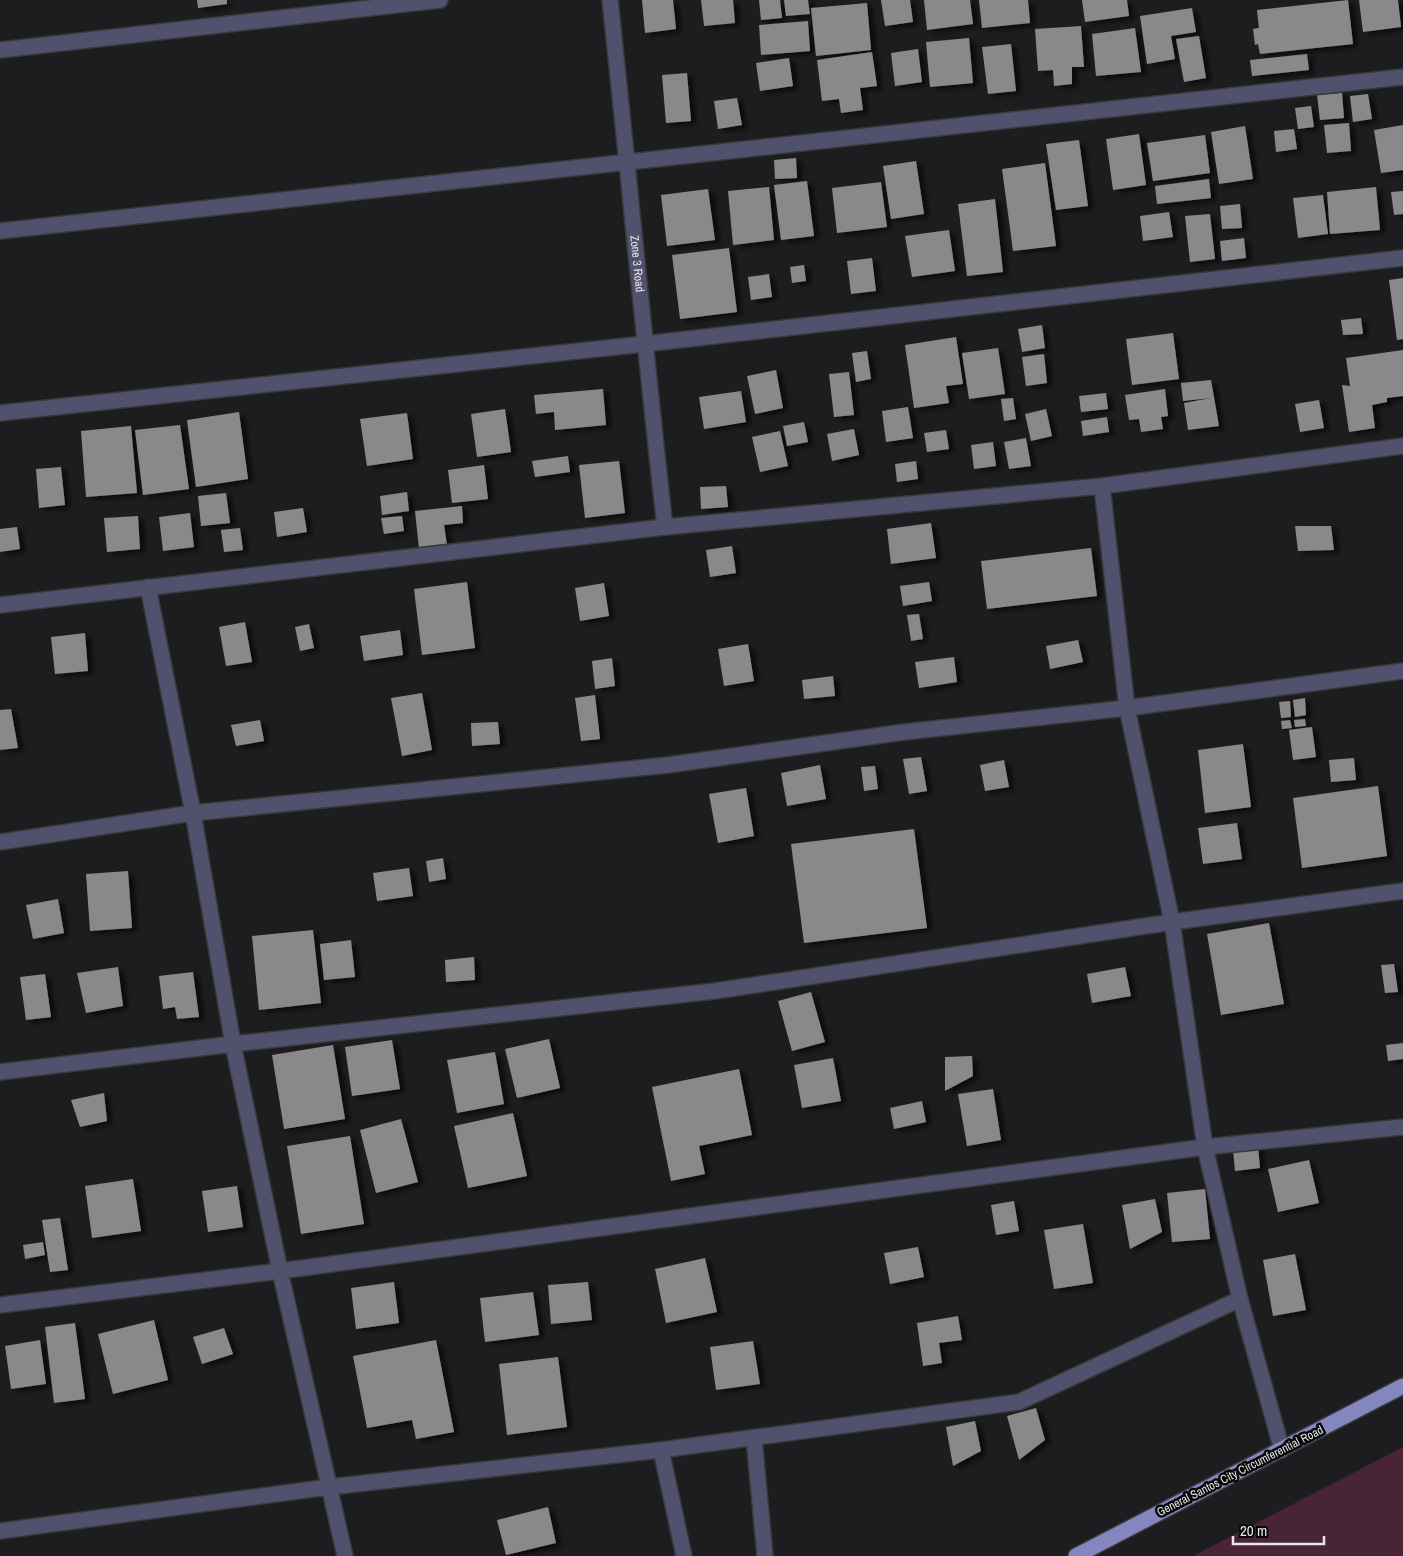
<svg xmlns="http://www.w3.org/2000/svg" width="1403" height="1556" viewBox="0 0 1403 1556" font-family="'Archivo Narrow',sans-serif">
<style>
.green{fill:#492436}
.building{fill:#8b888b;filter:url(#shadow)}
.lines{fill:none;stroke-linecap:round;stroke-linejoin:round}
.minor-casing{stroke:#39383a;stroke-width:18}
.major-casing{stroke:#39383a;stroke-width:18}
.minor{stroke:#50526d;stroke-width:15}
.major{stroke:#8487bf;stroke-width:15}
.labels{text-anchor:middle;stroke-width:5;stroke-linejoin:round;paint-order:stroke}
.street-label{font-size:12px;fill:#e6e5e7;stroke:#070708}
</style>
<defs>
<filter id="shadow"><feDropShadow dx="5.5" dy="3" stdDeviation="2.5" flood-color="#0009"/></filter>
</defs>
<rect width="100%" height="100%" fill="#1d1c1e"/>
<polygon class="green" points="1403,1447 1403,1556 1193,1556"/>
<g class="building">
<polygon points="197,0 227,0 227,4 198,8"/>
<polygon points="642,0 673,0 676,29 645,33"/>
<polygon points="701,0 733,0 735,23 704,26"/>
<polygon points="759,0 780,0 782,18 761,20"/>
<polygon points="784,0 808,0 810,14 786,16"/>
<polygon points="881,0 910,0 913,22 885,26"/>
<polygon points="924,0 970,0 973,24 927,30"/>
<polygon points="979,0 1028,0 1030,23 982,28"/>
<polygon points="1082,0 1127,0 1129,16 1085,22"/>
<polygon points="1348,0 1353,44 1260,54 1258,44 1255,45 1253,29 1259,28 1257,10"/>
<polygon points="1359,0 1398,0 1401,27 1363,32"/>
<polygon points="867,3 871,50 816,56 811,8"/>
<polygon points="1192,8 1196,32 1171,36 1175,59 1147,64 1140,16"/>
<polygon points="808,21 810,51 761,55 759,25"/>
<polygon points="1081,26 1084,67 1072,67 1072,84 1054,86 1053,70 1038,71 1035,29"/>
<polygon points="1135,28 1141,72 1096,76 1092,34"/>
<polygon points="1199,36 1206,78 1184,82 1176,39"/>
<polygon points="969,38 973,83 930,87 926,42"/>
<polygon points="1011,44 1016,91 988,94 982,47"/>
<polygon points="918,49 922,82 895,86 891,53"/>
<polygon points="872,52 877,86 860,88 863,110 841,113 839,99 822,101 817,60"/>
<polygon points="1307,54 1309,70 1252,76 1250,60"/>
<polygon points="789,58 793,86 760,91 756,63"/>
<polygon points="687,73 691,121 666,123 662,75"/>
<polygon points="1342,93 1344,118 1320,120 1317,95"/>
<polygon points="1368,94 1372,119 1353,122 1350,96"/>
<polygon points="737,98 742,125 718,129 714,101"/>
<polygon points="1311,106 1314,127 1298,129 1295,108"/>
<polygon points="1349,123 1351,151 1327,153 1324,125"/>
<polygon points="1403,125 1403,170 1381,173 1374,130"/>
<polygon points="1245,126 1253,179 1219,184 1211,132"/>
<polygon points="1294,129 1297,149 1276,152 1274,131"/>
<polygon points="1139,134 1146,185 1113,190 1106,139"/>
<polygon points="1205,135 1210,173 1153,181 1147,143"/>
<polygon points="1079,140 1088,206 1056,210 1046,144"/>
<polygon points="796,158 797,178 775,179 774,160"/>
<polygon points="916,161 924,214 891,219 883,166"/>
<polygon points="1045,163 1056,246 1013,251 1002,169"/>
<polygon points="1209,179 1211,198 1157,204 1155,186"/>
<polygon points="807,181 814,236 781,240 774,185"/>
<polygon points="881,182 887,227 837,233 832,188"/>
<polygon points="769,187 774,240 733,245 728,191"/>
<polygon points="1376,187 1380,230 1330,234 1327,192"/>
<polygon points="708,189 715,240 667,246 661,195"/>
<polygon points="1403,191 1403,214 1394,215 1391,192"/>
<polygon points="1323,195 1328,234 1298,238 1293,198"/>
<polygon points="995,199 1003,272 967,276 958,204"/>
<polygon points="1240,204 1242,228 1222,229 1220,206"/>
<polygon points="1169,212 1173,237 1143,241 1140,216"/>
<polygon points="1210,214 1215,259 1190,262 1185,216"/>
<polygon points="949,230 955,271 912,277 905,236"/>
<polygon points="1244,238 1246,258 1222,261 1220,241"/>
<polygon points="729,248 737,312 680,319 672,255"/>
<polygon points="872,258 876,291 851,294 847,261"/>
<polygon points="804,265 806,281 792,283 790,267"/>
<polygon points="769,274 772,297 751,300 748,277"/>
<polygon points="1403,278 1403,339 1397,340 1389,280"/>
<polygon points="1361,318 1363,334 1343,335 1341,320"/>
<polygon points="1042,325 1045,348 1022,352 1018,329"/>
<polygon points="1173,333 1179,379 1132,385 1126,339"/>
<polygon points="956,337 963,384 946,386 949,403 914,408 905,345"/>
<polygon points="998,348 1005,394 969,399 962,353"/>
<polygon points="1403,350 1403,396 1387,398 1387,402 1372,405 1375,428 1349,432 1342,385 1350,386 1346,358"/>
<polygon points="867,351 871,379 856,382 852,353"/>
<polygon points="1044,354 1047,383 1026,386 1022,357"/>
<polygon points="776,370 783,408 755,414 747,376"/>
<polygon points="849,372 854,415 834,417 829,374"/>
<polygon points="1211,380 1219,426 1188,430 1184,403 1211,398 1183,401 1181,383"/>
<polygon points="603,389 606,425 555,430 554,412 536,414 534,395"/>
<polygon points="1165,389 1168,416 1161,417 1163,429 1141,432 1139,419 1129,420 1125,395"/>
<polygon points="741,391 746,422 704,429 699,397"/>
<polygon points="1106,393 1108,409 1081,412 1079,396"/>
<polygon points="1013,398 1016,419 1004,421 1001,399"/>
<polygon points="1319,400 1324,428 1300,432 1295,404"/>
<polygon points="908,407 913,438 886,442 882,411"/>
<polygon points="505,409 511,452 477,457 471,414"/>
<polygon points="1046,409 1052,436 1031,441 1025,414"/>
<polygon points="239,412 248,479 196,487 187,420"/>
<polygon points="407,413 413,459 367,466 360,419"/>
<polygon points="1107,417 1109,432 1083,436 1081,421"/>
<polygon points="804,422 808,442 787,446 783,426"/>
<polygon points="180,425 189,489 143,495 135,430"/>
<polygon points="131,426 137,493 86,497 81,431"/>
<polygon points="854,429 859,455 832,461 827,434"/>
<polygon points="946,430 949,449 927,452 924,433"/>
<polygon points="780,431 788,466 760,472 752,437"/>
<polygon points="1026,438 1031,466 1009,469 1004,442"/>
<polygon points="993,442 996,466 974,469 971,445"/>
<polygon points="568,456 570,472 535,477 532,461"/>
<polygon points="619,461 625,513 585,518 579,465"/>
<polygon points="916,461 918,479 897,482 895,464"/>
<polygon points="484,465 488,499 452,503 448,470"/>
<polygon points="61,467 65,505 39,508 36,469"/>
<polygon points="726,486 728,507 701,509 700,487"/>
<polygon points="407,492 409,511 382,515 380,496"/>
<polygon points="226,493 230,523 201,526 198,496"/>
<polygon points="462,506 463,523 444,525 447,545 419,549 415,511"/>
<polygon points="303,508 307,532 277,537 274,512"/>
<polygon points="190,513 194,547 163,551 159,517"/>
<polygon points="138,516 140,549 107,552 104,518"/>
<polygon points="402,516 404,531 384,534 381,518"/>
<polygon points="931,523 936,558 891,564 887,529"/>
<polygon points="1295,526 1331,526 1334,550 1298,551"/>
<polygon points="17,527 20,549 0,552 0,529"/>
<polygon points="240,528 243,550 224,552 221,530"/>
<polygon points="732,546 736,573 710,577 706,550"/>
<polygon points="1091,548 1097,596 987,609 981,561"/>
<polygon points="467,582 475,648 422,655 414,589"/>
<polygon points="929,582 932,601 903,606 900,586"/>
<polygon points="604,583 609,616 580,621 575,588"/>
<polygon points="919,614 923,639 911,641 907,615"/>
<polygon points="245,622 252,662 226,666 219,627"/>
<polygon points="309,624 314,648 300,651 295,627"/>
<polygon points="400,630 403,655 364,661 360,636"/>
<polygon points="85,633 88,671 55,674 51,637"/>
<polygon points="1078,640 1083,662 1050,669 1046,646"/>
<polygon points="748,644 754,681 724,686 718,649"/>
<polygon points="954,657 957,682 919,688 915,662"/>
<polygon points="612,658 615,686 595,689 592,661"/>
<polygon points="833,676 835,696 804,699 802,680"/>
<polygon points="422,693 432,750 402,756 391,698"/>
<polygon points="595,695 600,739 581,741 575,698"/>
<polygon points="1305,698 1306,715 1295,717 1293,700"/>
<polygon points="1290,701 1291,717 1281,718 1279,702"/>
<polygon points="11,709 18,748 0,750 0,710"/>
<polygon points="1305,719 1306,726 1295,727 1294,720"/>
<polygon points="260,720 264,741 236,746 231,725"/>
<polygon points="1290,720 1292,728 1282,729 1281,721"/>
<polygon points="498,722 500,744 472,746 471,723"/>
<polygon points="1312,727 1316,757 1293,760 1289,730"/>
<polygon points="1243,744 1251,807 1205,813 1198,750"/>
<polygon points="921,757 927,791 909,794 903,759"/>
<polygon points="1354,758 1356,780 1331,782 1329,760"/>
<polygon points="1004,760 1009,787 985,791 980,765"/>
<polygon points="820,765 826,799 787,806 781,773"/>
<polygon points="875,766 878,789 864,791 861,767"/>
<polygon points="1378,786 1387,856 1302,868 1293,798"/>
<polygon points="746,788 754,836 718,843 709,794"/>
<polygon points="1237,823 1242,859 1203,864 1198,828"/>
<polygon points="914,829 927,928 804,943 791,844"/>
<polygon points="443,858 446,879 429,882 426,861"/>
<polygon points="409,868 413,896 377,901 373,873"/>
<polygon points="128,871 132,928 90,931 86,874"/>
<polygon points="58,899 64,933 33,939 26,905"/>
<polygon points="1269,923 1284,1004 1221,1015 1207,934"/>
<polygon points="313,930 321,1003 259,1010 252,936"/>
<polygon points="351,940 355,977 324,980 320,944"/>
<polygon points="474,957 475,980 446,982 445,960"/>
<polygon points="1394,964 1398,992 1385,993 1381,965"/>
<polygon points="118,967 123,1006 86,1013 77,973"/>
<polygon points="1125,967 1131,996 1092,1003 1087,974"/>
<polygon points="193,972 199,1017 177,1019 175,1007 163,1009 159,976"/>
<polygon points="45,974 51,1017 26,1020 20,977"/>
<polygon points="811,992 825,1042 792,1051 778,1001"/>
<polygon points="549,1039 560,1088 517,1098 505,1049"/>
<polygon points="392,1040 400,1089 352,1096 345,1047"/>
<polygon points="1403,1043 1403,1059 1388,1061 1386,1045"/>
<polygon points="333,1045 345,1119 284,1129 272,1055"/>
<polygon points="495,1052 504,1104 457,1113 447,1060"/>
<polygon points="972,1056 973,1076 945,1091 945,1057"/>
<polygon points="833,1058 841,1101 802,1108 794,1065"/>
<polygon points="739,1069 752,1135 699,1146 705,1174 671,1181 652,1087"/>
<polygon points="993,1089 1001,1140 967,1146 958,1094"/>
<polygon points="104,1093 107,1121 80,1127 71,1100"/>
<polygon points="922,1101 926,1122 894,1129 890,1108"/>
<polygon points="513,1113 527,1176 468,1188 454,1126"/>
<polygon points="401,1119 418,1182 376,1193 360,1130"/>
<polygon points="350,1136 364,1224 301,1234 287,1146"/>
<polygon points="1258,1146 1260,1168 1235,1171 1233,1150"/>
<polygon points="1309,1160 1319,1203 1278,1212 1268,1169"/>
<polygon points="133,1179 141,1231 92,1238 85,1186"/>
<polygon points="237,1186 243,1227 208,1232 202,1191"/>
<polygon points="1205,1189 1210,1239 1172,1242 1167,1193"/>
<polygon points="1155,1199 1162,1232 1130,1249 1122,1205"/>
<polygon points="1014,1201 1019,1231 996,1235 991,1205"/>
<polygon points="60,1218 68,1270 50,1272 42,1220"/>
<polygon points="1083,1224 1093,1283 1054,1289 1044,1230"/>
<polygon points="43,1242 45,1255 25,1259 23,1245"/>
<polygon points="918,1247 924,1277 890,1284 884,1253"/>
<polygon points="1295,1254 1306,1310 1273,1316 1263,1260"/>
<polygon points="705,1258 717,1312 666,1323 655,1269"/>
<polygon points="394,1282 399,1323 356,1329 351,1288"/>
<polygon points="588,1282 592,1320 551,1324 548,1285"/>
<polygon points="533,1292 539,1335 485,1342 480,1298"/>
<polygon points="958,1316 962,1340 939,1343 942,1363 923,1366 917,1323"/>
<polygon points="154,1320 168,1380 113,1394 98,1334"/>
<polygon points="75,1323 85,1399 54,1403 45,1327"/>
<polygon points="224,1328 233,1354 202,1364 193,1337"/>
<polygon points="40,1340 46,1384 11,1389 5,1346"/>
<polygon points="436,1340 454,1432 416,1439 412,1420 367,1428 353,1356"/>
<polygon points="753,1341 760,1384 716,1390 710,1347"/>
<polygon points="558,1357 567,1427 507,1435 499,1364"/>
<polygon points="1036,1408 1045,1440 1019,1460 1007,1416"/>
<polygon points="975,1421 981,1451 953,1466 946,1427"/>
<polygon points="548,1507 556,1543 506,1555 497,1520"/>
</g>
<g class="lines">
<defs>
<g id="minor">
<path id="s1" d="M 610,0 C 629,176 645,352 665,527"/>
<polyline points="0,50 440,0"/>
<polyline points="0,231 1403,77"/>
<polyline points="0,413 644,344 1403,258"/>
<polyline points="1102,486 1127,708 1172,922 1205,1147 1240,1299 1282,1450"/>
<polyline points="148,587 193,813 233,1044 280,1271 345,1556"/>
<polyline points="0,605 665,527 1102,486 1403,446"/>
<polyline points="0,842 193,813 668,765 904,732 1127,708 1403,671"/>
<polyline points="0,1072 233,1044 715,991 1172,922 1403,891"/>
<polyline points="0,1305 280,1271 1205,1147 1403,1127"/>
<polyline points="754,1438 765,1556"/>
<polyline points="661,1450 684,1556"/>
<polyline points="0,1531 329,1487 661,1450 1019,1402 1240,1299"/>
</g>
<polyline id="major" points="1076,1556 1403,1386"/>
</defs>
<use href="#minor" class="minor-casing"/>
<use href="#major" class="major-casing"/>
<use href="#minor" class="minor"/>
<use href="#major" class="major"/>
</g>
<g class="labels">
<g class="street-label">
<text dy="4" stroke="none"><textPath href="#s1" startOffset="265">Zone 3 Road</textPath></text>
<text transform="translate(1240 1471) rotate(-27)" y="4">General Santos City Circumferential Road</text>
</g>
</g>
<path d="M1233 1536v8h91v-8" fill="none" stroke="#e6e5e7" stroke-width="2.5"/>
<text x="1240" y="1536" font-size="15" fill="#e6e5e7" stroke="#070708" stroke-width="4" paint-order="stroke">20 m</text>
</svg>
